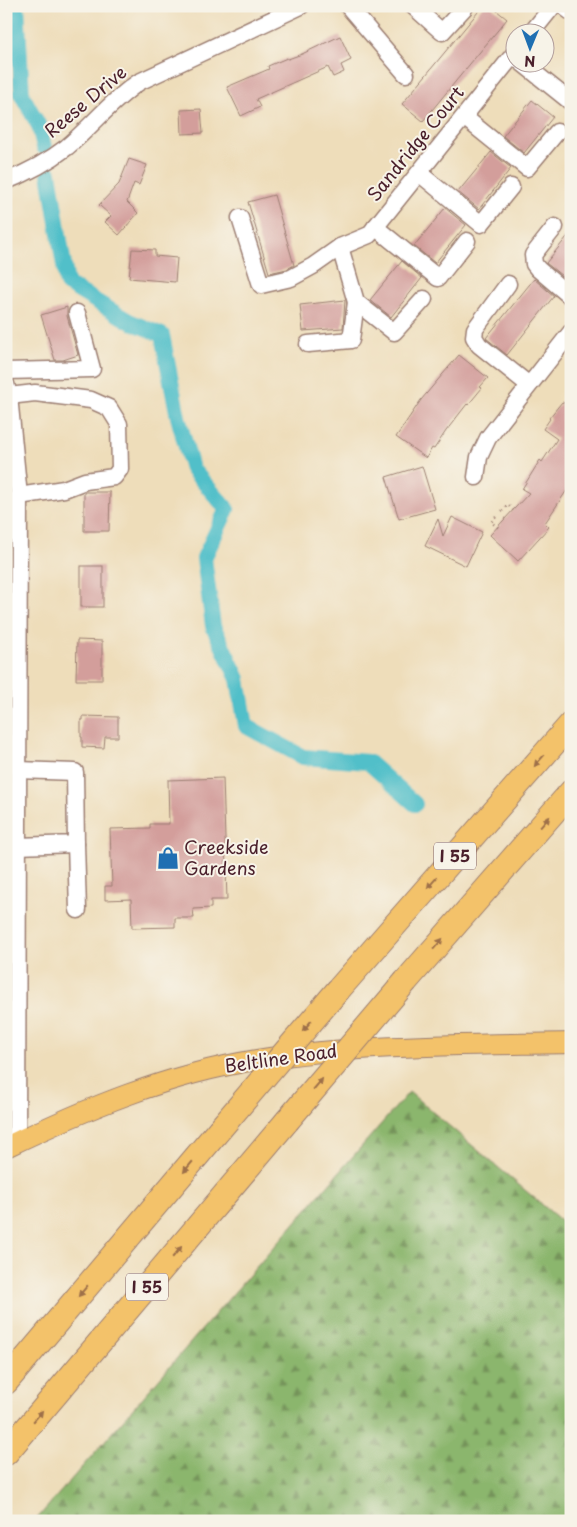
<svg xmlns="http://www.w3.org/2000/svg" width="577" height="1527" viewBox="0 0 577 1527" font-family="'Playpen Sans',sans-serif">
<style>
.forest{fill:url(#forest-firs);stroke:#6a6a4c}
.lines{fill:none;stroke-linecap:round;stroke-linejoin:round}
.canal{stroke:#51bfc9;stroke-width:16}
.building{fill:#d39e9b}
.minor-casing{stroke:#9c7e72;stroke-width:19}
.major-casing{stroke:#9c7e72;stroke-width:22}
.highway-casing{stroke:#9c7e72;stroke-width:26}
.path{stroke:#9c7e72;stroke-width:2.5;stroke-dasharray:1 4;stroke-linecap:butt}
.minor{stroke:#fff;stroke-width:16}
.major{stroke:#f3c26a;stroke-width:20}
.highway{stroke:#f3c26a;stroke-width:24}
.highway-bridge-casing{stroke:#9c7e72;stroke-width:26;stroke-linecap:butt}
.highway-bridge{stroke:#f3c26a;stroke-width:24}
.oneway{fill:#9e704a}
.labels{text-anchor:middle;stroke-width:4;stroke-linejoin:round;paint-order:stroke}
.shield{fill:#f7f3e8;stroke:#7e5f64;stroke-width:1}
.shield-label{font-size:16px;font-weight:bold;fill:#4a1f2b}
.street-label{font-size:18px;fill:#4a1f2b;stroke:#f7f3e8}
.poi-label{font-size:18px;fill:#4a1f2b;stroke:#f7f3e8;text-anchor:start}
</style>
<defs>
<pattern id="forest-firs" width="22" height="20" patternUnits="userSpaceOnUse" patternTransform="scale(1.25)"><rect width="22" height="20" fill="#8bb66d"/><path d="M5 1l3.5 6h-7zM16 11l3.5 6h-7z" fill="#74935a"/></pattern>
</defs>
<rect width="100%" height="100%" fill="#f7f3e8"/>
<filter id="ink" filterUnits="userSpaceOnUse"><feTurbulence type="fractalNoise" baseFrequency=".02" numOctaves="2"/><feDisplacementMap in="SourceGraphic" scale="10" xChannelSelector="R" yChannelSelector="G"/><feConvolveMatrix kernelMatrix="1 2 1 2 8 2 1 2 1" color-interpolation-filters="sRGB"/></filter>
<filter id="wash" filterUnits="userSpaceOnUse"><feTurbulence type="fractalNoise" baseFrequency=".0096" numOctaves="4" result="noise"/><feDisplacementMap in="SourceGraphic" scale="20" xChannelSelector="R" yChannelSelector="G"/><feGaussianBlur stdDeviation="1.12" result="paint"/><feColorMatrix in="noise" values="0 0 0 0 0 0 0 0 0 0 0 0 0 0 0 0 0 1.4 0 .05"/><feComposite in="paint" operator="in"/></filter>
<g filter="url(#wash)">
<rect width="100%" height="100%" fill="#eeddba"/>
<polygon class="forest" points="409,1092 571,1229 571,1521 35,1521"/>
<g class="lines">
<g class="canal">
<polyline points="17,6 22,95 39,126 44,147"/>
<polyline points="49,173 67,284 129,321 162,335 178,417 192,469 227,509 204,558 213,626 238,679 246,726 303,757 368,762 415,804"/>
</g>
</g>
<g id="blocks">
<g class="building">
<polygon points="483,6 491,6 507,19 423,121 402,104"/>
<polygon points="340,36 351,60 341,65 344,72 333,77 328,67 256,99 260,107 241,116 227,87 269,69 268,66 287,58 288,59 302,54"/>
<polygon points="532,100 553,117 524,153 503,136"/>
<polygon points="201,109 203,133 182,134 181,110"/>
<polygon points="491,152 511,168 479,209 458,192"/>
<polygon points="129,159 147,165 139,185 134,183 127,202 138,213 119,235 105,222 111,216 99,205 119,184"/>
<polygon points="274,195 294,265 287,269 269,273 248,202"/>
<polygon points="445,208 466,225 435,263 414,246"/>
<polygon points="571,232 571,275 567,280 546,263"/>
<polygon points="132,249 155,250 155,256 177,258 175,282 129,278"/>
<polygon points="402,261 422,278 391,317 370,300"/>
<polygon points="534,279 554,296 507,355 486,338"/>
<polygon points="345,300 343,328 303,331 300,305"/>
<polygon points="67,307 67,316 78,355 63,360 55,360 41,315"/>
<polygon points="459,355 488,378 480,387 482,388 468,405 467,404 446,431 434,449 432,448 426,458 396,437 421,400"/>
<polygon points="571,394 571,484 545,523 549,527 518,561 490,535 529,493 522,489 540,460 542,462 557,439 543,429 550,419 549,418 562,402 564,403"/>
<polygon points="422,466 435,509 399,519 386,477"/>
<polygon points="84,492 110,492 109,531 84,531"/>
<polygon points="452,517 482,532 466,566 425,546 438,519 443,536"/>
<rect x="81" y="566" width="22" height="41"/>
<polygon points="77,640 102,641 102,680 76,680"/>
<polygon points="83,716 118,717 118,737 105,737 104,748 82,747 82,737 81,737 81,720 83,720"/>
<polygon points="223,778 227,900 211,900 211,908 193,909 194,918 175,918 175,927 132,928 131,899 105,900 105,886 112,886 110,829 150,828 150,824 169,824 168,780"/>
</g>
</g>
</g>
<g filter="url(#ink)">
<use href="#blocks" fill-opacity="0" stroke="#9c7e72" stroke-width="1"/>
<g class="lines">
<defs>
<g id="minor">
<polyline points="348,6 406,74"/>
<polyline points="413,6 442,32 465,7"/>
<polyline points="563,6 571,12"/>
<polyline points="532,32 553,6"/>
<polyline points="521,62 571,102"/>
<polyline points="464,117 527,168 557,132"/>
<polyline points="419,173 481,224 511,187"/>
<path d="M 6,181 C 27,173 49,161 67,147 C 92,126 112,100 139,82 L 301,6"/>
<polyline points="240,218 261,285 291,278 313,266 340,247 369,235 514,54"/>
<polyline points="375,227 438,278 467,241"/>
<polyline points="555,227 533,255 534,264 538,269 571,297"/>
<polyline points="340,247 356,302 394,332 424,299"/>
<polyline points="508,284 475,329 474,337 479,345 529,385"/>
<polyline points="308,344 351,340 356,302"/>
<polyline points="6,371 92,369 77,313"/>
<polyline points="6,384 9,396 19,496 17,1142"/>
<polyline points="9,396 35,393 91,400 109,408 119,424 120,469 114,477 85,481 64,489 19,496"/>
<polyline points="476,477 479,457 488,438 571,332"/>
<polyline points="76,844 78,910"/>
<polyline points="17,846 76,844 75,772 18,770"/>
</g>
<path id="major" d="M 6,1147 C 85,1109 169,1074 256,1060 C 360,1044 466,1045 571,1043"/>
<g id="highway">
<polyline points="406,981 571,792"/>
<polyline points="339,989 571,724"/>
<polyline points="6,1382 219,1130"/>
<polyline points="6,1453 287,1121"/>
</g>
</defs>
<use href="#minor" class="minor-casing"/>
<use href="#major" class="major-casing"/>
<use href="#highway" class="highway-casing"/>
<g class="path">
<polyline points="502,511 508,505 515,512"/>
<polyline points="496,517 491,522 500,529"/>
</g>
<use href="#minor" class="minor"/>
<use href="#major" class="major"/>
<use href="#highway" class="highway"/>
<defs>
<g id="highway-bridge">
<polyline points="287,1121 406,981"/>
<polyline points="219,1130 339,989"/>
</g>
</defs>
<use href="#highway-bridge" class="highway-bridge-casing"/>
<use href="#highway-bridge" class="highway-bridge"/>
</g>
<defs><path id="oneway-solid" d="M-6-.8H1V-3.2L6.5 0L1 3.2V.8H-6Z" transform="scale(1.25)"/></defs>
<g class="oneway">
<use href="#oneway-solid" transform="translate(539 761) rotate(131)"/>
<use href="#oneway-solid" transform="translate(545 822) rotate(-49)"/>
<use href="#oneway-solid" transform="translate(432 883) rotate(131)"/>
<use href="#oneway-solid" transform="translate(438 944) rotate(-49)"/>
<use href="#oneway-solid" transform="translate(307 1026) rotate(130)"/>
<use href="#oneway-solid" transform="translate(318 1084) rotate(-50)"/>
<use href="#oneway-solid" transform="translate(188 1167) rotate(130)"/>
<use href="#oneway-solid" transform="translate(177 1252) rotate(-50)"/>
<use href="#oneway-solid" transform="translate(83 1291) rotate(130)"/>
<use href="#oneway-solid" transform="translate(38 1416) rotate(-50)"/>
</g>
</g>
<defs>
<symbol id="shop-bare" viewBox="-9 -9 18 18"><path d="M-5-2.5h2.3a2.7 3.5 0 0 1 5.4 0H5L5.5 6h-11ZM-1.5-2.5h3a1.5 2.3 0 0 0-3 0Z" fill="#1f6fb2" stroke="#f7f3e8" stroke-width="2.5" paint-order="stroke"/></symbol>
</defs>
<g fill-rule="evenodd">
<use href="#shop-bare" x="152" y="842" width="32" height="32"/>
</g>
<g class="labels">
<g class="shield">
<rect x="434" y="842.5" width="42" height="27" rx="4"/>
<rect x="126" y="1273.5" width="42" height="27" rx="4"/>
</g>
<g class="shield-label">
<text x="455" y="862">I 55</text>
<text x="147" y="1293">I 55</text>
</g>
<g class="street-label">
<text transform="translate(86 102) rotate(-40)" y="6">Reese Drive</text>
<text transform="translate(416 144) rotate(-51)" y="6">Sandridge Court</text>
<text transform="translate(281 1059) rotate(-8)" y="6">Beltline Road</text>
</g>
<g class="poi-label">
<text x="184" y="854">Creekside<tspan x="184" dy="21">Gardens</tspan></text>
</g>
</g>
<rect width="577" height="1527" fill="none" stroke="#f7f3e8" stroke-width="25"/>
<g transform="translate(530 48) rotate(181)"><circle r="24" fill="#f7f3e8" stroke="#b29e9c"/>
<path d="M0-4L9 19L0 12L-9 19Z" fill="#1f6fb2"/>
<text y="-8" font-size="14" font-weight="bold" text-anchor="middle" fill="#4a1f2b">N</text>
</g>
</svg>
